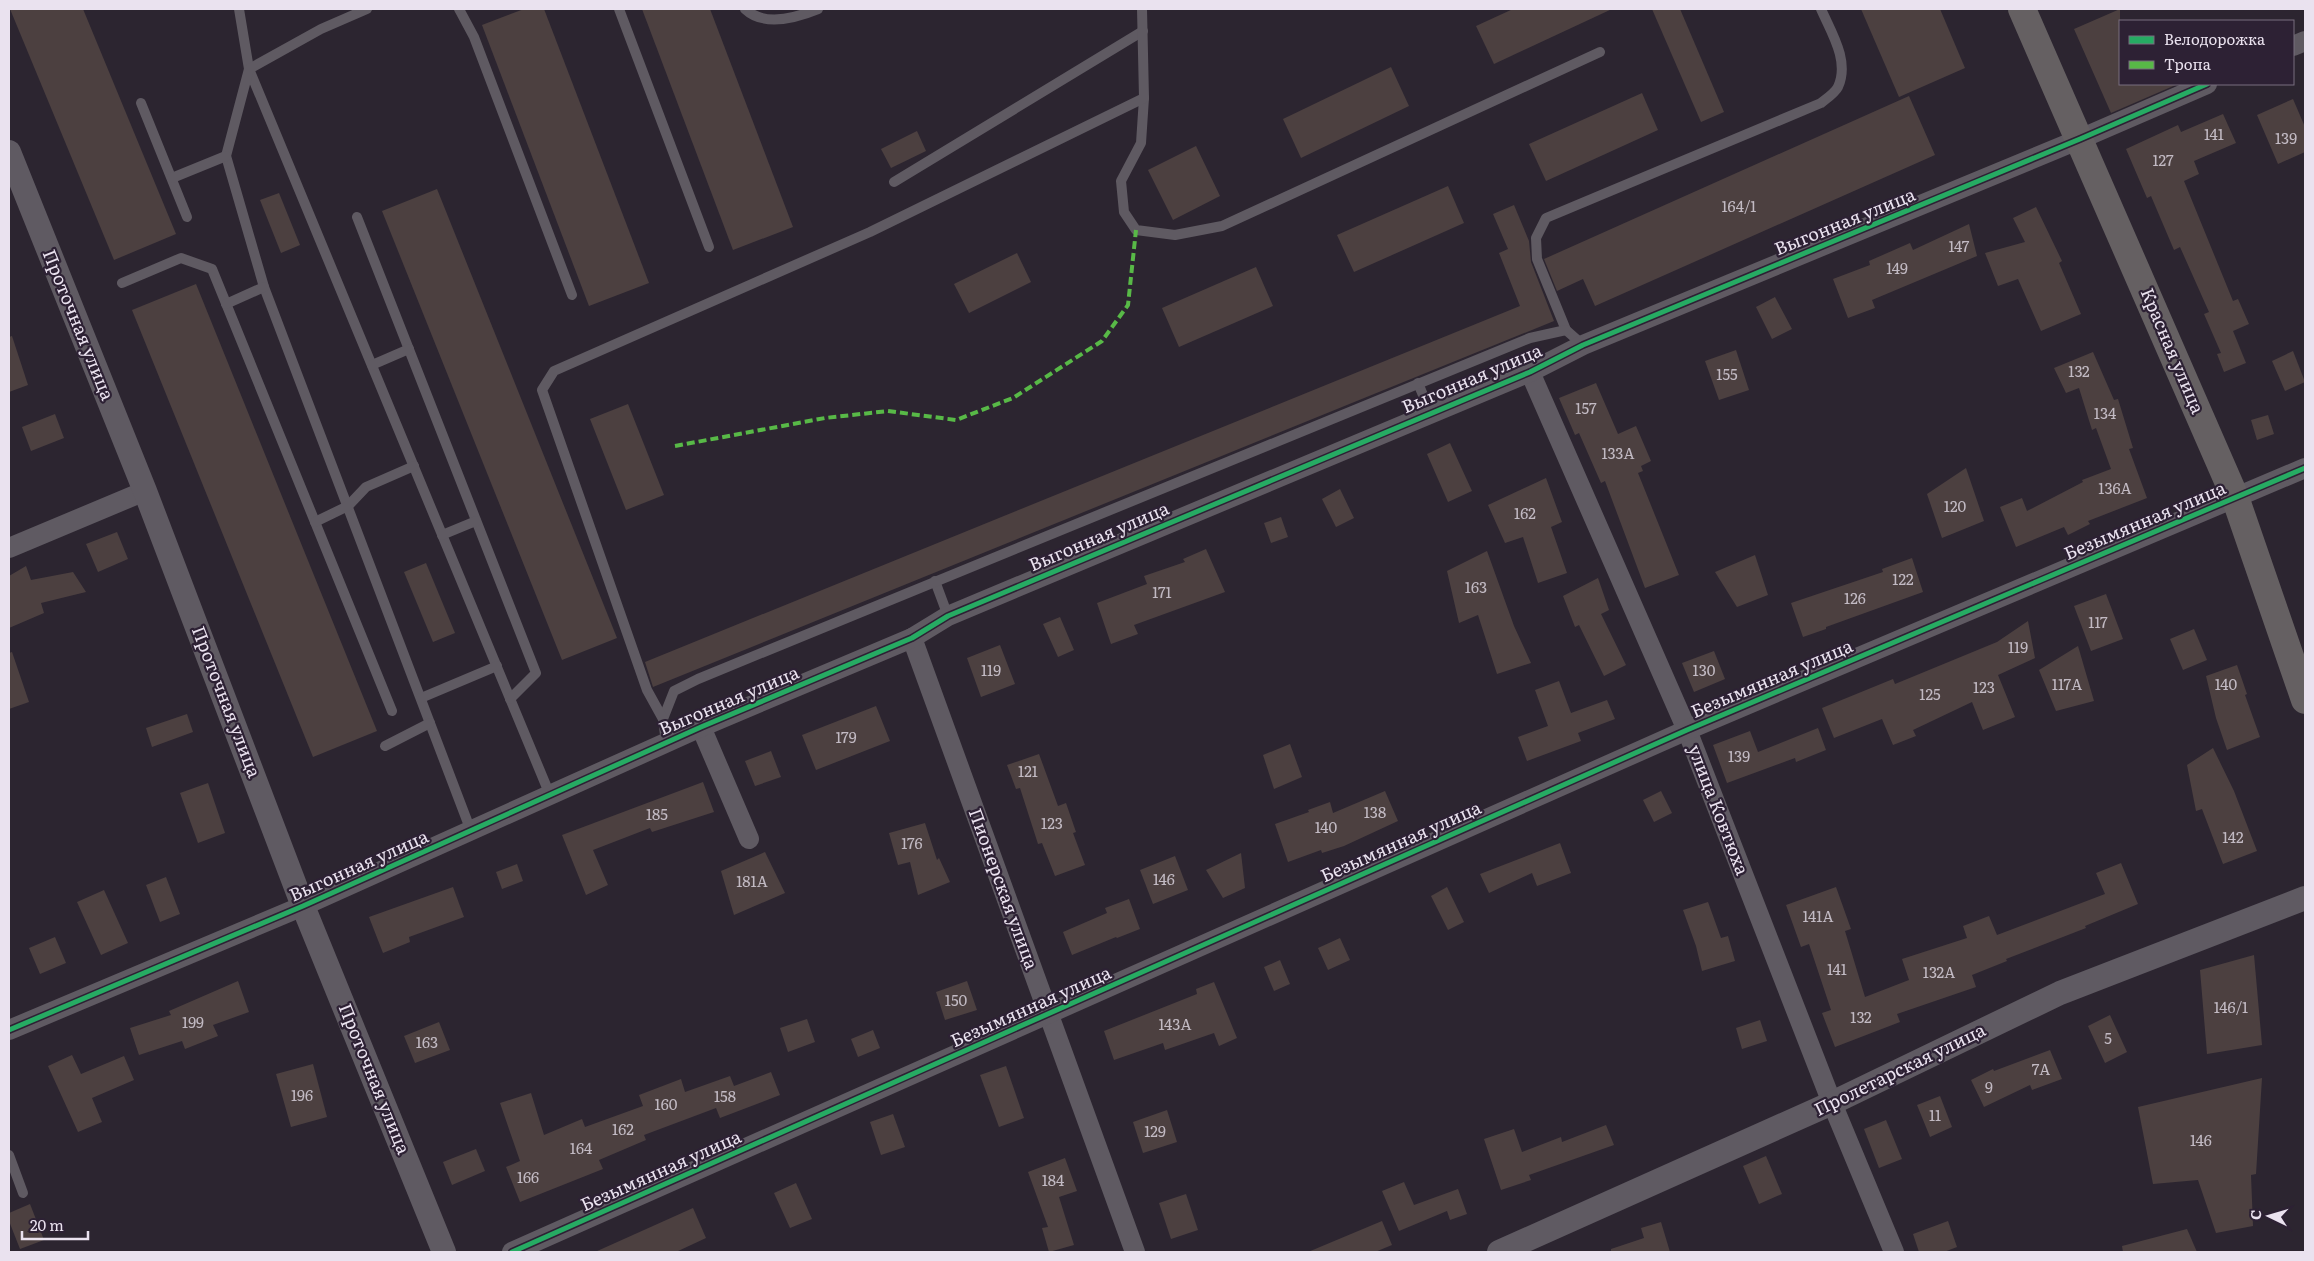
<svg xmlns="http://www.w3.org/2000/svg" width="2314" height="1261" viewBox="0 0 2314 1261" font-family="Literata,serif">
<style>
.building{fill:#4c4040}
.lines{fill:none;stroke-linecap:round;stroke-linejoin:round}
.service{stroke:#5f5a62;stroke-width:10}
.minor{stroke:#5f5a62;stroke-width:20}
.tertiary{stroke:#5f5a62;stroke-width:24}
.secondary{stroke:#656062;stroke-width:28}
.quiet{stroke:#58b947;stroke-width:4;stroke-dasharray:8 4;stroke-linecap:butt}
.cycleway-casing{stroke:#2d2134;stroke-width:8}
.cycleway{stroke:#26ab63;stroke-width:5}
.labels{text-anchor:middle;stroke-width:4.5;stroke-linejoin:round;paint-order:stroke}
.number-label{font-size:15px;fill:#c2bac3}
.street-label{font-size:18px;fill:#eae2ef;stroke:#2d2134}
</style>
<rect width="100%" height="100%" fill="#2c2530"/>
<g class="building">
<polygon points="10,9 83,9 176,234 114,260"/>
<polygon points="524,9 544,9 649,283 589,306 482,25"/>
<polygon points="642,9 710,9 793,227 733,250"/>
<polygon points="1513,9 1612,9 1494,64 1476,26"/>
<polygon points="1652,9 1680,9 1724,112 1701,122"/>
<polygon points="1861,9 1940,9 1965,68 1899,97"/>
<polygon points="2120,9 2120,84 2178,84 2111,113 2074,29"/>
<polygon points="1391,67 1409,106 1301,158 1283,119"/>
<polygon points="1642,93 1658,130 1546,181 1529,144"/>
<polygon points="1909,96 1935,155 1595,306 1583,279 1557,291 1544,259"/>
<polygon points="2293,99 2305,127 2305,152 2278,164 2257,115"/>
<polygon points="2223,114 2236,143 2194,161 2199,174 2184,181 2233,301 2238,299 2249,324 2233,331 2246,363 2224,372 2217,354 2221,353 2204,314 2209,312 2180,247 2174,250 2151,196 2147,198 2126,149 2178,125 2181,132"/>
<polygon points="917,131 926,151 891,168 881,149"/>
<polygon points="1196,146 1220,196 1173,220 1148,170"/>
<polygon points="1448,186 1464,223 1354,272 1337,235"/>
<polygon points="437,189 617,638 562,660 382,211"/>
<polygon points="279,193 300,245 281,253 260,200"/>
<polygon points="1514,205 1529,241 1531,262 1554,321 653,687 645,662 1520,306 1499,253 1508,249 1493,214"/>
<polygon points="2036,207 2062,261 2059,263 2081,314 2041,331 2018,279 1998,286 1985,253 2025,242 2013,218"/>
<polygon points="1969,224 1977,256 1872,300 1875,308 1848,318 1833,279 1870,265 1869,261 1910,243 1913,250"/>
<polygon points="1017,253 1031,282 969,313 954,284"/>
<polygon points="1256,267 1273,306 1179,347 1162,308"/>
<polygon points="196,284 377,731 313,757 132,310"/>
<polygon points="1775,297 1792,329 1772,339 1756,307"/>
<polygon points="12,336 28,385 9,392 9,337"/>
<polygon points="1736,350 1749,390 1719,400 1705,361"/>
<polygon points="2293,351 2305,382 2285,391 2272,361"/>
<polygon points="2093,352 2114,400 2118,399 2133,448 2129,449 2147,498 2088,521 2090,524 2068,535 2064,527 2016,547 2000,507 2022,498 2027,511 2083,482 2082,480 2111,469 2096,428 2092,430 2079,388 2066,393 2054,368"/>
<polygon points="1596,383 1618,434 1636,426 1651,461 1641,466 1643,471 1638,473 1679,575 1645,588 1605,481 1601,483 1579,433 1575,435 1559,398"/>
<polygon points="628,404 664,495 626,510 590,419"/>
<polygon points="55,414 64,438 31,451 22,427"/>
<polygon points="2268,415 2274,434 2257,440 2251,420"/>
<polygon points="1450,443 1472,491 1448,502 1427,454"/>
<polygon points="1966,468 1984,521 1942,538 1927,494"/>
<polygon points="1546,478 1562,522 1551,527 1567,573 1538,583 1523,537 1505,543 1488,505"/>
<polygon points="1340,489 1354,518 1336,527 1322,499"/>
<polygon points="1281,517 1288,537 1271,543 1264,523"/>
<polygon points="117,532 128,559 98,572 86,544"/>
<polygon points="1206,549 1225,592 1134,625 1138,634 1111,644 1097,603 1147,584 1144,576 1185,562 1183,559"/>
<polygon points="1487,551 1514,626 1531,663 1497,674 1478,615 1459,623 1447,571"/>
<polygon points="1755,555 1768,595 1737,607 1715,572"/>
<polygon points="1912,558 1923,592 1826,627 1826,629 1803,637 1791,603 1883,572 1882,569"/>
<polygon points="426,563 455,633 433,642 404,572"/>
<polygon points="26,566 31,580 73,572 86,592 41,603 44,613 9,628 9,576"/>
<polygon points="1598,578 1609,610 1601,614 1626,665 1604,676 1579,625 1575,627 1563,596"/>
<polygon points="2106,594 2123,639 2091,651 2074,606"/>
<polygon points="1060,617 1074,650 1058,657 1043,624"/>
<polygon points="2028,621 2035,658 1998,675 2015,717 1983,730 1972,702 1913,730 1916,736 1893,745 1882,719 1834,738 1822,708 1893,679 1895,684 1997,642"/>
<polygon points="2194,629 2207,660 2183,670 2170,639"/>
<polygon points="1000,645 1015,684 981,697 967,658"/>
<polygon points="2078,646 2094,701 2056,711 2039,670"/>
<polygon points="1714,651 1725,679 1694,692 1682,663"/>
<polygon points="12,652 29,702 9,709 9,653"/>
<polygon points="2237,665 2247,694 2245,695 2260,737 2227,750 2216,718 2206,676"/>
<polygon points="1559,681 1571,713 1607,700 1615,719 1578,733 1581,741 1527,761 1518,737 1548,726 1535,690"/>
<polygon points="876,706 890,741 816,770 802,735"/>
<polygon points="187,714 193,732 152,747 146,728"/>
<polygon points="1818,728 1826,750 1796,762 1795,758 1727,783 1713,745 1750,731 1758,752"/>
<polygon points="1290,744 1302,777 1274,789 1263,755"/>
<polygon points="2213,748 2234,791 2257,851 2223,864 2202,809 2196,811 2187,765"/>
<polygon points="771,751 781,777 755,786 745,761"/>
<polygon points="1039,754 1058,806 1066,803 1076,832 1073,833 1085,865 1055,876 1042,843 1038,844 1020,788 1016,789 1007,765"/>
<polygon points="703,782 714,812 652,832 650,828 593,850 608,885 586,895 562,835"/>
<polygon points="208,783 225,833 198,843 180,793"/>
<polygon points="1385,791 1398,821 1344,846 1322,853 1321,850 1288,862 1275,824 1309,812 1308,810 1330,802 1333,813"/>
<polygon points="1661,791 1672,813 1654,822 1643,800"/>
<polygon points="925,823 937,860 939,858 950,882 918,895 910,862 898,865 889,833"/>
<polygon points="1560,843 1571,873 1537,886 1532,873 1489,893 1480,874"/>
<polygon points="765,852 785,893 734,915 721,871"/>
<polygon points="1241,853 1245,888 1223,898 1206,870"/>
<polygon points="1175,856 1188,890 1153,904 1140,870"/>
<polygon points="2121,863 2138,904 2085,926 2086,928 2006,959 2007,961 1972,975 1976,987 1897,1014 1900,1022 1835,1047 1822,1013 1831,1010 1809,944 1801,947 1786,905 1836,887 1851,929 1845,931 1865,997 1909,980 1902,959 1967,938 1963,926 1989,916 1997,935 2105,894 2096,873"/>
<polygon points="517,864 523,881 502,889 496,872"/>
<polygon points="166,877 180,914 160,922 146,885"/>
<polygon points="453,887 464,917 409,937 410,942 383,953 369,917"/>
<polygon points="1447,887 1464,922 1448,930 1431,896"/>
<polygon points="104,890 128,943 101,955 77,902"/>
<polygon points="1129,899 1140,929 1117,938 1116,937 1072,955 1063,932 1107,913 1105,908"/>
<polygon points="1708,902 1721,938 1728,936 1735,961 1702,971 1696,946 1683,910"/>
<polygon points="55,937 66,963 40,974 29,948"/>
<polygon points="1340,938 1350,960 1328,970 1318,948"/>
<polygon points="2254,955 2262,1045 2207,1054 2200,970"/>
<polygon points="1280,960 1290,984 1274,991 1264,967"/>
<polygon points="238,981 249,1012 213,1025 218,1036 185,1049 182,1041 139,1055 130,1028 171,1015 169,1011"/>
<polygon points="967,981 977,1010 945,1020 936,992"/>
<polygon points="1214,982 1237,1038 1219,1046 1214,1033 1165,1050 1163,1043 1114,1060 1104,1031 1197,994 1196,989"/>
<polygon points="2110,1015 2127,1052 2105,1063 2088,1026"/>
<polygon points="807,1019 815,1042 788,1052 780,1028"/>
<polygon points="1760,1020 1767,1041 1742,1049 1736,1028"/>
<polygon points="439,1022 450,1050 415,1063 404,1036"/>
<polygon points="873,1030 880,1048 858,1057 851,1039"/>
<polygon points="2050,1050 2062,1079 2032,1090 2030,1085 1984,1107 1971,1080 1993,1069 1994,1071"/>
<polygon points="72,1055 81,1074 124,1056 134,1080 92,1098 102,1122 78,1132 48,1066"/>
<polygon points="313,1064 327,1117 291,1127 276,1074"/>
<polygon points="1006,1066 1024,1118 999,1127 980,1075"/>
<polygon points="771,1072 780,1095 720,1118 716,1108 644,1135 646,1140 599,1160 603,1169 520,1202 506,1167 520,1161 500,1103 531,1093 544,1135 582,1119 585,1127 643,1106 639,1095 681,1079 685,1092 730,1076 734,1086"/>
<polygon points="2262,1078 2256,1174 2251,1175 2253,1226 2216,1233 2198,1180 2153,1184 2138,1107"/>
<polygon points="1940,1096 1952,1127 1930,1137 1917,1105"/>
<polygon points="1167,1110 1177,1142 1143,1153 1133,1122"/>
<polygon points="893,1114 905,1147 881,1155 870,1122"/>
<polygon points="1886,1120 1902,1159 1879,1168 1864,1129"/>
<polygon points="1606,1125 1614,1145 1529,1175 1531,1180 1501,1190 1484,1139 1514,1129 1522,1152 1561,1137 1562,1142"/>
<polygon points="476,1149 485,1171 452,1185 443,1162"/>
<polygon points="1766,1156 1782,1194 1759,1204 1743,1166"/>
<polygon points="1065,1158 1077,1191 1059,1197 1074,1245 1049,1252 1042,1228 1048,1227 1028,1172"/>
<polygon points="1404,1182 1414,1205 1458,1189 1467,1214 1450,1220 1447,1211 1399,1231 1382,1191"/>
<polygon points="796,1183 812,1219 790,1228 774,1193"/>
<polygon points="1186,1194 1198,1230 1171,1239 1159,1203"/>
<polygon points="30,1204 44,1240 20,1249 9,1221 9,1213"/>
<polygon points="693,1208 706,1238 676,1252 595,1252"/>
<polygon points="1382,1221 1392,1245 1375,1252 1308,1252"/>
<polygon points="1948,1221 1957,1247 1944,1252 1919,1252 1913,1234"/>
<polygon points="1661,1222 1670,1252 1611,1252 1611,1249 1644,1238 1641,1228"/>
<polygon points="2187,1229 2197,1252 2123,1252 2122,1246"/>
</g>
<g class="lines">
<g class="service">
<polyline points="239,9 249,69 550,795"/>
<polyline points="367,9 321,29 249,69 226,156 264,287 471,831"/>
<polyline points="459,9 474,37 572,295"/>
<polyline points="619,9 709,247"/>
<path d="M 745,9 C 764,27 796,18 818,9"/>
<polyline points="1144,98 1141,143 1121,181 1124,212 1136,230 1175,235 1222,226 1600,52"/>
<polyline points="141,103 187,217"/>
<polyline points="172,178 226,156"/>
<polyline points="894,182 1143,31"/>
<polyline points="357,217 536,673 510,699"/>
<polyline points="122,283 181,258 212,269 392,711"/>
<polyline points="226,304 264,287"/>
<path d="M 1583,345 L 1566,330 L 1537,259 L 1536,238 L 1546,218 L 1821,103 C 1826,99 1835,93 1838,87 C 1850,61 1831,32 1821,9"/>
<polyline points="372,365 409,349"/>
<polyline points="1418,383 1430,412"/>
<polyline points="315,522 348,506 366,487 414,466"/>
<polyline points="442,535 476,521"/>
<polyline points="935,581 948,616"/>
<polyline points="421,698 497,666"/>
<polyline points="663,719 674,691 698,679 1530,338 1566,330"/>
<polyline points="666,743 663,719 647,690 542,390 554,371 870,232 1144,98 1142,9"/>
<polyline points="385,746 430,723"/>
<polyline points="9,1155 23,1193"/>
</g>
<g class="minor">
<polyline points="2293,46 2305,41"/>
<polyline points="1530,372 1687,730 1832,1103 1894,1252"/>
<polyline points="9,548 145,491"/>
<polyline points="912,638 1135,1252"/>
<polyline points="701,727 749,839"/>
<polyline points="9,1030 303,906 701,727 912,638 948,616 1530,372 1583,345 2080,139 2207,84"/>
<polyline points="512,1252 1687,730 2305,468"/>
</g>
<g class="tertiary">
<polyline points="9,152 145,491 303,906 444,1252"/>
<polyline points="1499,1252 1832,1103 2060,993 2305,898"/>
</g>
<polyline class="secondary" points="2022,9 2235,497 2305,700"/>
<polyline class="quiet" points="675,446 825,418 888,411 956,420 1013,398 1102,341 1128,305 1136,230"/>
<defs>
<g id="cycleway">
<polyline points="9,1030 303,906 701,727 912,638 948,616 1530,372 1583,345 2080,139 2207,84"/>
<polyline points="512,1252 1687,730 2305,468"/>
</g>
</defs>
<use href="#cycleway" class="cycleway-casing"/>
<use href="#cycleway" class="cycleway"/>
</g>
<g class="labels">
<g class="number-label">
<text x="2214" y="140">141</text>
<text x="2286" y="144">139</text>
<text x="2163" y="166">127</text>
<text x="1739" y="212">164/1</text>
<text x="1959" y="252">147</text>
<text x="1897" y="274">149</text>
<text x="2079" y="377">132</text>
<text x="1727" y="380">155</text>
<text x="1586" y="414">157</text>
<text x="2105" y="419">134</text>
<text x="1618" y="459">133А</text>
<text x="2115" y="494">136А</text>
<text x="1955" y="512">120</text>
<text x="1525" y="519">162</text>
<text x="1903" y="585">122</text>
<text x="1476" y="593">163</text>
<text x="1162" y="598">171</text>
<text x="1855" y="604">126</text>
<text x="2098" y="628">117</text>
<text x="2018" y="653">119</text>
<text x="991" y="676">119</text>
<text x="1704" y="676">130</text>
<text x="2067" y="690">117А</text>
<text x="2226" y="690">140</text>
<text x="1984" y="693">123</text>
<text x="1930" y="700">125</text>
<text x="846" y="743">179</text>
<text x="1739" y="762">139</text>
<text x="1028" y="777">121</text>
<text x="1375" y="818">138</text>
<text x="657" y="820">185</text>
<text x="1052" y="829">123</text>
<text x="1326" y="833">140</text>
<text x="2233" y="843">142</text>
<text x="912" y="849">176</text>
<text x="1164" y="885">146</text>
<text x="752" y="887">181А</text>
<text x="1818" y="922">141А</text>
<text x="1837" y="975">141</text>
<text x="1939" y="978">132А</text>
<text x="956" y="1006">150</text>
<text x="2231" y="1013">146/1</text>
<text x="1861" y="1023">132</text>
<text x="193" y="1028">199</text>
<text x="1175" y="1030">143А</text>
<text x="2108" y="1044">5</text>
<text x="427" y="1048">163</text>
<text x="2041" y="1075">7А</text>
<text x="1989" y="1093">9</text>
<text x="302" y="1101">196</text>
<text x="725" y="1102">158</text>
<text x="666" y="1110">160</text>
<text x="1935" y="1121">11</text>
<text x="623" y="1135">162</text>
<text x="1155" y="1137">129</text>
<text x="2201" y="1146">146</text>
<text x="581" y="1154">164</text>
<text x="528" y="1183">166</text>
<text x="1053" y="1186">184</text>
</g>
<g class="street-label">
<text transform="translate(1845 222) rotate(-22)" y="6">Выгонная улица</text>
<text transform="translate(78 325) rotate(68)" y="6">Проточная улица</text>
<text transform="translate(2172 351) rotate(67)" y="6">Красная улица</text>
<text transform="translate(1472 379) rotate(-23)" y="6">Выгонная улица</text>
<text transform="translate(2145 521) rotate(-23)" y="6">Безымянная улица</text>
<text transform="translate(1099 537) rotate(-23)" y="6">Выгонная улица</text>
<text transform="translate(1772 679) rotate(-23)" y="6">Безымянная улица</text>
<text transform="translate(729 701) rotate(-23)" y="6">Выгонная улица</text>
<text transform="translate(226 702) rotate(69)" y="6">Проточная улица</text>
<text transform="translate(1718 810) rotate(69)" y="6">улица Ковтюха</text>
<text transform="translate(1401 842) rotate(-24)" y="6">Безымянная улица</text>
<text transform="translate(359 866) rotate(-24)" y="6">Выгонная улица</text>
<text transform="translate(1003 889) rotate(70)" y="6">Пионерская улица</text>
<text transform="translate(1031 1007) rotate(-24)" y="6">Безымянная улица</text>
<text transform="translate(1900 1070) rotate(-26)" y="6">Пролетарская улица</text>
<text transform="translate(374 1079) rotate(68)" y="6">Проточная улица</text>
<text transform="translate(661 1171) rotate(-24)" y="6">Безымянная улица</text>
</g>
</g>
<rect width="2314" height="1261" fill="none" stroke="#eae2ef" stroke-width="20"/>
<rect x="2119" y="20" width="175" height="65" fill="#2d2134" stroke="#796e7f"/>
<rect x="2129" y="36" width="25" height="8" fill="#26ab63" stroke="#796e7f"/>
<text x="2164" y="45" font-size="15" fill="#eae2ef">Велодорожка</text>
<rect x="2129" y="61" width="25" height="8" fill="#58b947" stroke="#796e7f"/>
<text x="2164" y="70" font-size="15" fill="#eae2ef">Тропа</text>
<g transform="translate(2269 1216) rotate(275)" stroke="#2d2134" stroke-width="4" paint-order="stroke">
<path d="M0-4L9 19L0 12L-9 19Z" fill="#eae2ef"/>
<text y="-8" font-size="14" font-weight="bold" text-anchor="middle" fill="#eae2ef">С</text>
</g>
<path d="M22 1231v8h66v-8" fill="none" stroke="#eae2ef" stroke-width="2.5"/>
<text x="30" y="1231" font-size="15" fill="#eae2ef" stroke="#2d2134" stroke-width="4" paint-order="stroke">20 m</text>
</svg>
